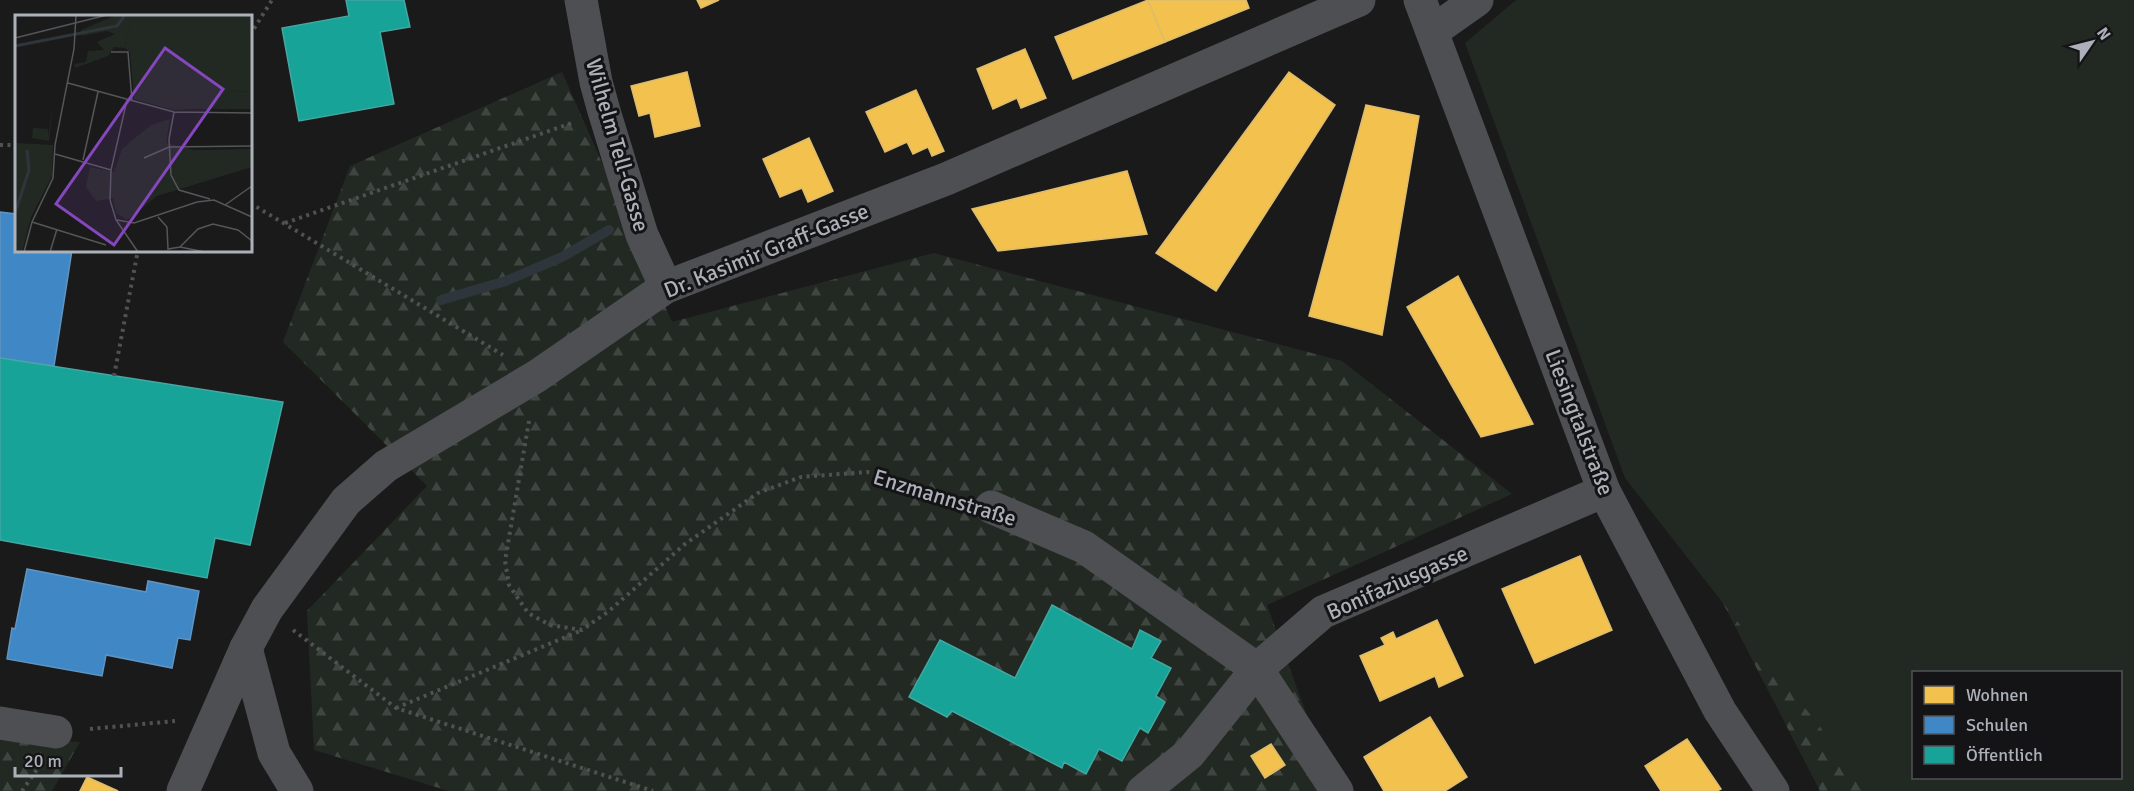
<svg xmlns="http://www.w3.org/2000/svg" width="2134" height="791" viewBox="0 0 2134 791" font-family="Signika,sans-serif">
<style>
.grass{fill:#222923;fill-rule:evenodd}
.forest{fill:url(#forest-firs)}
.homes{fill:#f2c14e;stroke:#ddbc6e;stroke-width:1.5}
.schools{fill:#3f88c5;stroke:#6094c1;stroke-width:1.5}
.public{fill:#17a398;stroke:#44a7a2;stroke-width:1.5}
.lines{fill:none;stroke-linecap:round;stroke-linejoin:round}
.stream{stroke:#2e353b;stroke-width:10}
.path{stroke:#505153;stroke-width:4;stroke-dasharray:3 4.5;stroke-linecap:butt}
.minor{stroke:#4e4f52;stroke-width:33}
.labels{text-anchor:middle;stroke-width:6;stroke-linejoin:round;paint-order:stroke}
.street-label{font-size:22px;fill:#acb1b9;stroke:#141416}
.inset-river{fill:none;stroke:#2e353b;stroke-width:3}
.inset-road{fill:none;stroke:#54565a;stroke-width:1.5}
.view{fill:#8547be;fill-opacity:0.15;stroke:#8547be;stroke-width:3}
.inset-edge{fill:none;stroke:#acb1b9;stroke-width:3}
</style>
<defs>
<pattern id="forest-firs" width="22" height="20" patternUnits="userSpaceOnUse" patternTransform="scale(1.5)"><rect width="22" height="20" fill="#222923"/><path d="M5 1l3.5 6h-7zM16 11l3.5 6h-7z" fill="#3f4641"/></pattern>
</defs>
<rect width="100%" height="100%" fill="#1a1a1a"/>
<path class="grass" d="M 1516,0 L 2134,0 L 2134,791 L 1870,791 L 1625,478 L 1465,43 ZM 1914,672 L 2120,672 L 2120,778 L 1914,778 Z"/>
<g class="forest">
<polygon points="562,72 672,322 934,253 1342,361 1512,494 1267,605 1334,791 449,791 314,750 307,611 427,486 283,342 350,166"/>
<polygon points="1723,603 1870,791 1820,791"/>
<polygon points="0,739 80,742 52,791 0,791"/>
</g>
<g class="homes">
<polygon points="697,0 719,0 701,8"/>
<polygon points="1148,0 1165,42 1073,79 1055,37"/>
<polygon points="1148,0 1246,0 1249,8 1165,42"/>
<polygon points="1025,49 1046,98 1021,108 1017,98 993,109 977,69"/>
<polygon points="687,72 700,126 655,137 650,113 639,116 631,86"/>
<polygon points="1289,72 1335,105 1216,291 1156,253"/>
<polygon points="916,90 944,151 932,156 928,147 913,154 907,142 885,152 866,112"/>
<polygon points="1366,105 1419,116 1382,335 1309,316"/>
<polygon points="809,138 833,191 808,202 802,188 780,197 763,159"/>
<polygon points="1127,171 1147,234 998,251 972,209"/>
<polygon points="1458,276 1533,424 1481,437 1407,307"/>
<polygon points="1580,556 1612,630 1535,663 1502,589"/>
<polygon points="1437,620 1463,676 1439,687 1435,676 1380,701 1360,656 1385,645 1381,638 1393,632 1396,639"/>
<polygon points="1430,717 1467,777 1445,791 1384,791 1364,757"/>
<polygon points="1687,739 1721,789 1717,791 1661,791 1645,766"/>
<polygon points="1271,744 1285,765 1265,778 1251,756"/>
<polygon points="87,777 118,791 80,791"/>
</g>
<g class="schools">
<polygon points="0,212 16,214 16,250 72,250 54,366 0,358"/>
<polygon points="27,569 146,592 148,581 199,591 190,640 178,638 172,668 106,655 102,676 7,659 12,628 15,629"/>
</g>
<g class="public">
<polygon points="346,0 404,0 410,27 380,32 394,104 299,121 282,28 349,16"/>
<polygon points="0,358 283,402 250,545 215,538 207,578 0,540"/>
<polygon points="1052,605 1132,649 1140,630 1161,641 1151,658 1171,668 1156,696 1165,702 1148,733 1140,728 1122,761 1099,749 1086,774 1064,762 1062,768 952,711 947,717 909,697 940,640 1015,678"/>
</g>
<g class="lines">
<polyline class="stream" points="441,300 506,281 562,257 609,230"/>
<g class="path">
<polyline points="250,35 272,0"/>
<polyline points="0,145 16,145"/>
<polyline points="250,203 503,355"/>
<polyline points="285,223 572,123"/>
<polyline points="114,376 138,250"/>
<polyline points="529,421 505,561 509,585 528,613 550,625 582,630 609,611 685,544 758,493 801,477 867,472 959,498"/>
<polyline points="293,630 396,708 653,791"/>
<polyline points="396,708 580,631"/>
<polyline points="90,729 175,721"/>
<polyline points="22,791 40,765"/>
</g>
<g class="minor">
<polyline points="581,0 596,82 604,111 642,235 666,287"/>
<polyline points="1420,0 1604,491 1720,711 1773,791"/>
<polyline points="1433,31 1477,0"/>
<polyline points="991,507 1084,547 1257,669 1337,791"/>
<polyline points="246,648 274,753 297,791"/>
<polyline points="0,723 56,732"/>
<polyline points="183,791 246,648 267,609 346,501 386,466 537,376 666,287 946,179 1359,0"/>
<polyline points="1143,791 1189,754 1257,669 1323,612 1604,491"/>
</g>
</g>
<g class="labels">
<g class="street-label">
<text transform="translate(618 145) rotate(74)" y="8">Wilhelm Tell-Gasse</text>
<text transform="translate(766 250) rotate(-22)" y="8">Dr. Kasimir Graff-Gasse</text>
<text transform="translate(1580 422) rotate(69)" y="8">Liesingtalstraße</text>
<text transform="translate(945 497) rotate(17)" y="8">Enzmannstraße</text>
<text transform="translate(1397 582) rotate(-24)" y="8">Bonifaziusgasse</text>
</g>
</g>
<g transform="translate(15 15)">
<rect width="237" height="237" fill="#1a1a1a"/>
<path d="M 123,0 L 237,0 L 237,76 L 215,77 L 204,92 L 159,95 L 119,84 L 115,37 L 110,33 L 112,17 ZM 38,90 L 34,126 L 17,123 L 18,113 L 33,114 L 33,122 Z" fill="#222923"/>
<path d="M 102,0 L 123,0 L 112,17 L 110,33 L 99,32 L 93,41 L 60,53 L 59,49 L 71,47 L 73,36 L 89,35 L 82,27 L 100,19 L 92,16 L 66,21 L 66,15 ZM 190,23 L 195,28 L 179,37 L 177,43 L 169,40 L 175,28 ZM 237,76 L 237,94 L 173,94 L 204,92 L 215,77 ZM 155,104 L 151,128 L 179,135 L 237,134 L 237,152 L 142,181 L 112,205 L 101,198 L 98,183 L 81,186 L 71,172 L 75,152 L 99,157 L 107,134 L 136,110 ZM 0,128 L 38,130 L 37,161 L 16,202 L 7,237 L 0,237 Z" fill="#222923"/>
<path class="inset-river" d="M 0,31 L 102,11 L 110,0M 0,198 L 14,155 L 12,135"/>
<path class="inset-road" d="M 0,23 L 92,0M 96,37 L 113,37 L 117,86M 53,68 L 159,97 L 237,98M 112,85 L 96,155 L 95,185 L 101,205 L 123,237M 159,97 L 154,124 L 156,160 L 164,175 L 195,184M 40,139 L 96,155M 129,143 L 154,132 L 237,131M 68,145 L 83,77M 210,190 L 237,171M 143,202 L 152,212 L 153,234 L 165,232 L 190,237M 102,205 L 119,208 L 182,187 L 199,185 L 237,202M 17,207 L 91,230M 165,232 L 183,214 L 198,209 L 223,215 L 237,226M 9,237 L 17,207 L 38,163 L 40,130 L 59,34 L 61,0M 35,237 L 42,214"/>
<path class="view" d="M 150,33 L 208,74 L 99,230 L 41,189 Z"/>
<rect width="237" height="237" class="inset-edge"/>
</g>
<rect x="1912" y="671" width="210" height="108" fill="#141416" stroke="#515357" stroke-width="1.5"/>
<rect x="1924" y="686" width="30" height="18" fill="#f2c14e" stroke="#515357" stroke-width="1.5"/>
<text x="1966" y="701" font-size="18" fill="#acb1b9">Wohnen</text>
<rect x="1924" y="716" width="30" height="18" fill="#3f88c5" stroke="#515357" stroke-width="1.5"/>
<text x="1966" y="731" font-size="18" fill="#acb1b9">Schulen</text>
<rect x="1924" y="746" width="30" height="18" fill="#17a398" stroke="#515357" stroke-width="1.5"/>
<text x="1966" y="761" font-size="18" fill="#acb1b9">Öffentlich</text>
<g transform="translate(2092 42) rotate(55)" stroke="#141416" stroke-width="4.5" paint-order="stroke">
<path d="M0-4.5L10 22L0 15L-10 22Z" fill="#acb1b9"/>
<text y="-9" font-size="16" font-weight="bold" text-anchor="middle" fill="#acb1b9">N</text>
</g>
<path d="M15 767v9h106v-9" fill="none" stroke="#acb1b9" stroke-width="3"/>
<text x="24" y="767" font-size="18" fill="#acb1b9" stroke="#141416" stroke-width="4.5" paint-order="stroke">20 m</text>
</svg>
